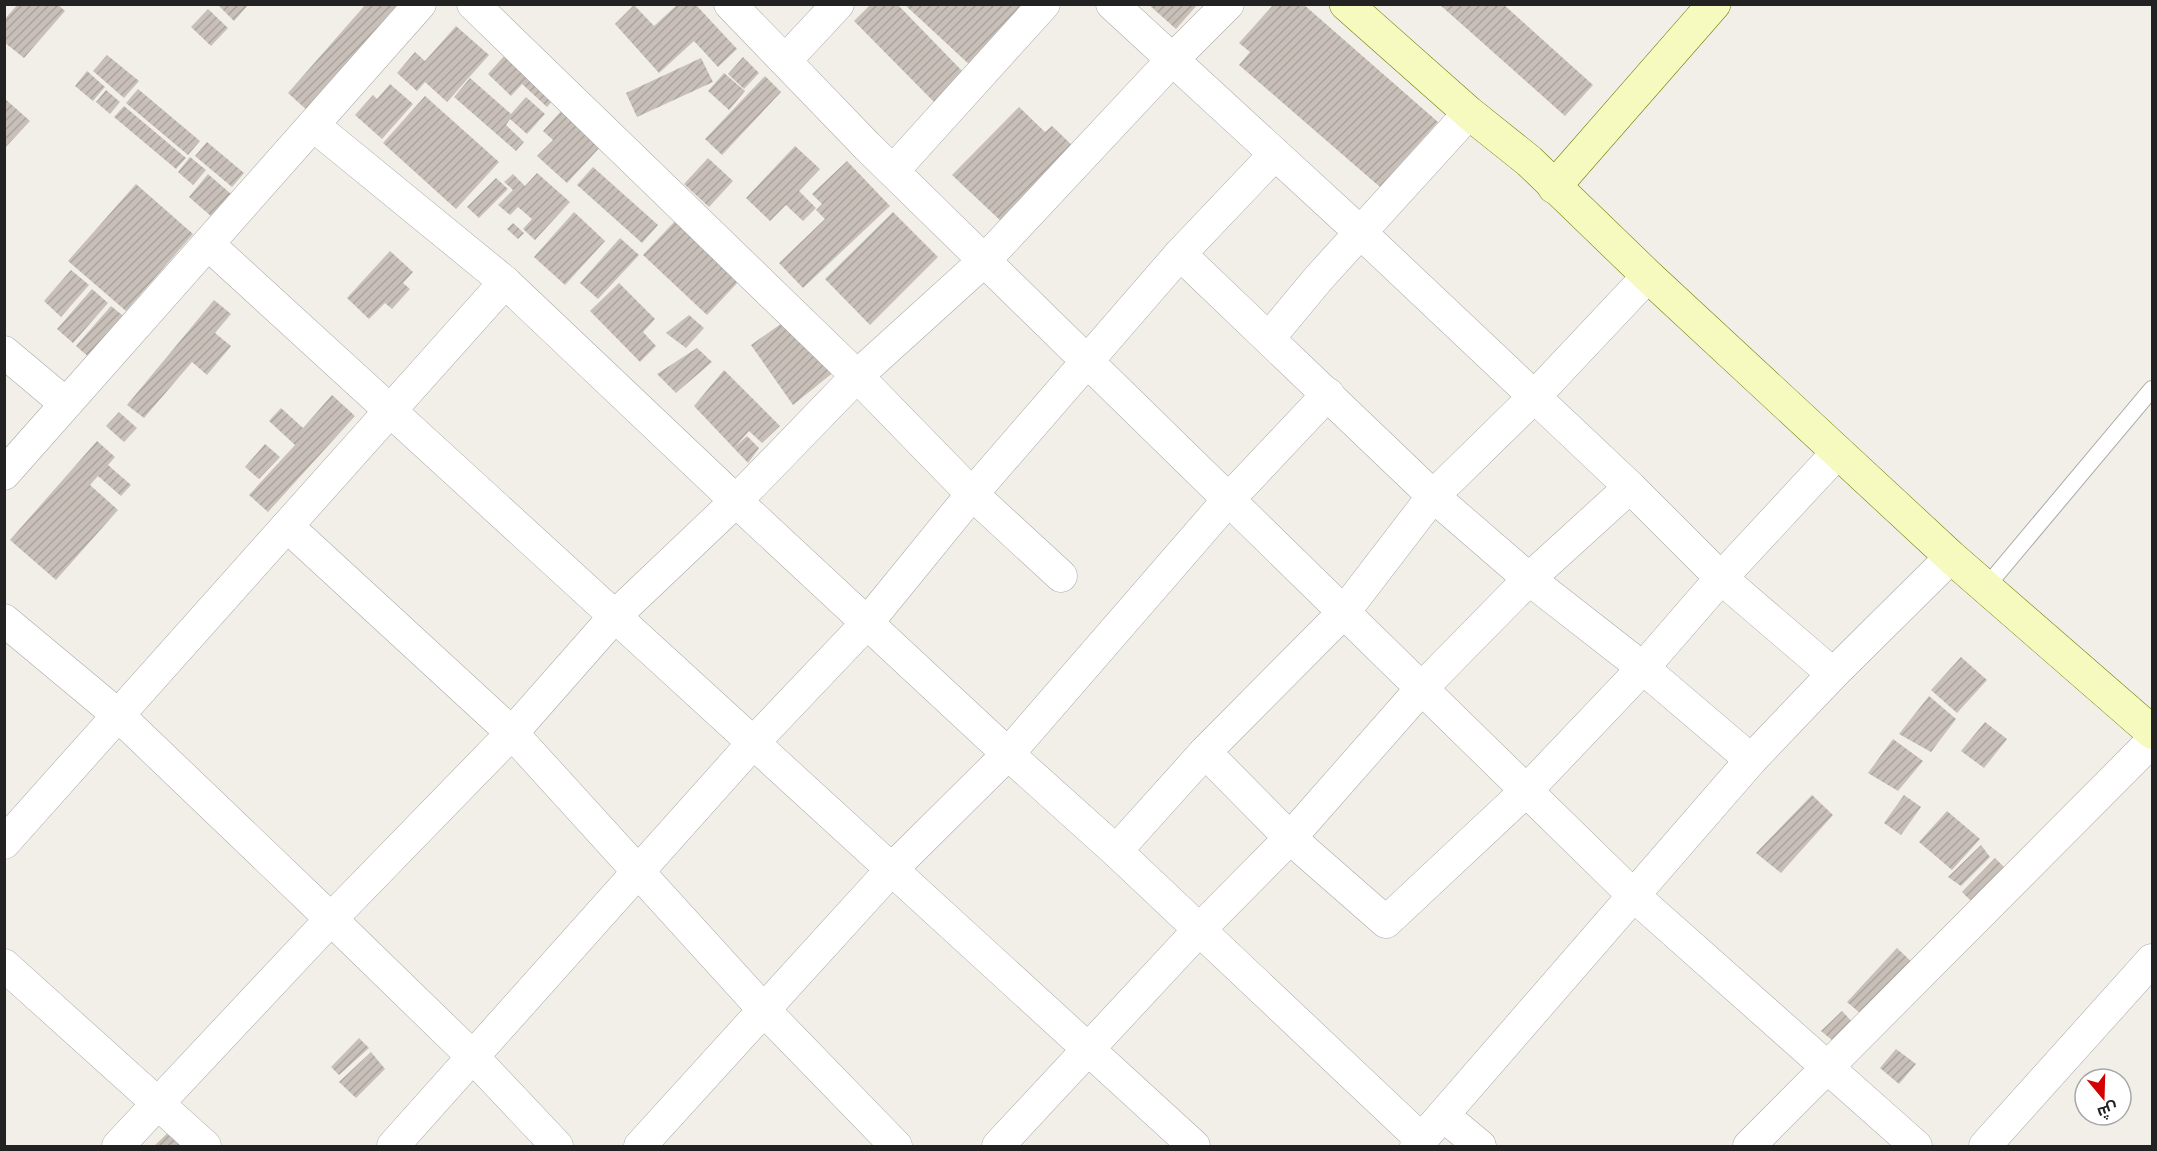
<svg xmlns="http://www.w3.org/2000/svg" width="2157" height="1151" viewBox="0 0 2157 1151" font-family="'DM Sans',Cairo,sans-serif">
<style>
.building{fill:url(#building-hatch)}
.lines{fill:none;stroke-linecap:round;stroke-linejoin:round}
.lane-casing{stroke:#a9a9a9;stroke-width:18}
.street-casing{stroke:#a9a9a9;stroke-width:33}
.secondary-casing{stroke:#707d05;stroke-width:34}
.lane{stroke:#fff;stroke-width:16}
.street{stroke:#fff;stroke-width:32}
.secondary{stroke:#f7fabf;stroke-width:33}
</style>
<defs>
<pattern id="building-hatch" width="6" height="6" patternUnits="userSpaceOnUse" patternTransform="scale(1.5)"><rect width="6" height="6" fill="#c7bfb8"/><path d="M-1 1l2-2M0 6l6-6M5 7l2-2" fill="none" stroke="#aba49e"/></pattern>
</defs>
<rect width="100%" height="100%" fill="#f2efe9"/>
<g class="building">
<polygon points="18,4 57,4 65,11 24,58 4,42 4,20"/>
<polygon points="217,4 249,4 234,21"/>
<polygon points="366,4 406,4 310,113 288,93"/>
<polygon points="871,4 897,4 967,76 937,105 854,21"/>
<polygon points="904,4 1031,4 972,67"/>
<polygon points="1148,4 1198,4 1176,29"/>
<polygon points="1274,4 1303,4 1438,122 1380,187 1239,65 1250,52 1239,43"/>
<polygon points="1439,4 1503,4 1593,85 1565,116"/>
<polygon points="634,5 654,26 677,5 696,5 737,49 718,67 694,41 659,73 615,24"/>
<polygon points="208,9 228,28 211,46 191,27"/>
<polygon points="456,26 489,55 447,102 425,82 417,91 397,73 415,52 425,61"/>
<polygon points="107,55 139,81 124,98 93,71"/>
<polygon points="505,55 555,98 547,107 522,84 511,96 488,74"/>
<polygon points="743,57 759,73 744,89 728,74"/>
<polygon points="701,58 713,82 637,117 626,93"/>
<polygon points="87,71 105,87 93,101 75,86"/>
<polygon points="724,73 745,91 729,110 708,91"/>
<polygon points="765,76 781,92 722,155 705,139"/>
<polygon points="470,78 511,114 526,97 545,114 527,134 510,119 506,125 524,142 516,151 454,97"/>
<polygon points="390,84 413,104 382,139 355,115 373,95 377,99"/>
<polygon points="138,89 200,141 188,155 126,103"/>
<polygon points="106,90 120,102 110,114 96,102"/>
<polygon points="425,96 499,162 456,209 383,143"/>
<polygon points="4,98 30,121 4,149"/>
<polygon points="124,106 186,158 176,169 114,117"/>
<polygon points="1019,107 1045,132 1052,126 1076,149 1003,223 952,175"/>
<polygon points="563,109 602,145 567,183 537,156 553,140 543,131"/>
<polygon points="207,142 244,173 232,187 195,156"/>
<polygon points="795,146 820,169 799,191 816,208 803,221 786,205 770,221 746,198"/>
<polygon points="190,157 206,170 193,185 178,172"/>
<polygon points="708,158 733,181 709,207 684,184"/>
<polygon points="847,161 890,206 803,288 779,263 825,219 816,210 822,204 812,194"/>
<polygon points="593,167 658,225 642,243 577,185"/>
<polygon points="537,173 570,202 535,240 523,229 532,219 518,207 510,215 498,205 513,190 504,182 513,174 525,186"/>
<polygon points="208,174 231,194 212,217 189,197"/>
<polygon points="496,178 508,189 479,218 467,207"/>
<polygon points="136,184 193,234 126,311 68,261"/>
<polygon points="574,212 605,241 565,285 534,257"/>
<polygon points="893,212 938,257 870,325 825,279"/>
<polygon points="676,220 741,279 707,315 643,255"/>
<polygon points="513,223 524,233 518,239 507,229"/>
<polygon points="620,238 639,255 598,299 580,283"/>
<polygon points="390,251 413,272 403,283 410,289 392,309 385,303 369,319 347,298"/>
<polygon points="71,270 89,285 61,317 44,301"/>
<polygon points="619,283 655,319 643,332 656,346 640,362 590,311"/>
<polygon points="92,289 108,303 73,343 57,329"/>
<polygon points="214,300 231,314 215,333 231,346 207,375 192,362 144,418 127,405"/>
<polygon points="111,306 127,319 91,359 76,346"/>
<polygon points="689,315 704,328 686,348 666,333"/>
<polygon points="785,321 835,371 793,405 751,345"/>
<polygon points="697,348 712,362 676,393 657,374"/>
<polygon points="724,370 780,426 762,443 749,431 735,447 747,436 759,448 748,463 694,406"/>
<polygon points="332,395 355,416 268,512 249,495 295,445 269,421 281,408 303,428"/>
<polygon points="119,412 137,428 124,442 106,426"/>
<polygon points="97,441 115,457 108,465 131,485 121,496 98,476 90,485 118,510 56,580 10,540"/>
<polygon points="265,444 280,457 259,479 245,467"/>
<polygon points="1961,657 1987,680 1957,713 1931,690"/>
<polygon points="1929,696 1956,719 1931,752 1899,734"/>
<polygon points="1985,722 2007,739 1984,768 1961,751"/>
<polygon points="1893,739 1923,761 1898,791 1868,773"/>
<polygon points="1812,795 1833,815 1781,873 1756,853"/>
<polygon points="1904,795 1921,807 1901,835 1884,823"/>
<polygon points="1947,811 1980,839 1952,870 1919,842"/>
<polygon points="1981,845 1990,857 1961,886 1948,877"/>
<polygon points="1995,858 2010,873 1977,907 1962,892"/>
<polygon points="1897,948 1918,968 1867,1019 1847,1002"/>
<polygon points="1842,1011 1856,1026 1838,1045 1821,1031"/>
<polygon points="359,1038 369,1048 339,1075 331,1067"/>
<polygon points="1896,1049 1916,1064 1899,1084 1880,1068"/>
<polygon points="371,1052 385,1069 356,1098 339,1082"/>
<polygon points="174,1127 195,1146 154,1146"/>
</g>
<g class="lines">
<defs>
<polyline id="lane" points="1986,587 2152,389"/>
<g id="street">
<polyline points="473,4 857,376 972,494 1061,576"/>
<polyline points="730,4 867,146 1633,895 1916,1146"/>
<polyline points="1112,4 1361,233 1630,487 1721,578 1833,674"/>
<polyline points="785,61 838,4"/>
<polyline points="313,125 505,282 736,501 1008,754 1116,851 1422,1140"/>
<polyline points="893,171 1044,4"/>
<polyline points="208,244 1194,1146"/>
<polyline points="1180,254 1433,496 1529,579 1643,668 1751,760"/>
<polyline points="1648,276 1534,397 1433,496 1344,612 1205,752 1290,838 1386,922 1527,790 1643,668 1721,578 1838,452"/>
<polyline points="1269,338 1318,279 1469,113"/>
<polyline points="4,352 66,404"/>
<polyline points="4,474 420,4"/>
<polyline points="287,526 512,733 764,1010 896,1146"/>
<polyline points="4,620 118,715 331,919 473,1057 557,1146"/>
<polyline points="4,843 505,282"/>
<polyline points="1116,851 1205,752"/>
<polyline points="4,965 205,1146"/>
<polyline points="1443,1115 1480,1146"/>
<polyline points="118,1146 331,919 512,733 615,616 736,501 857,376 985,260 1172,60 1228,4"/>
<polyline points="393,1146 753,743 867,623 972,494 1180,254 1275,154"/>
<polyline points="640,1146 891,870 1008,754 1229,499 1328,394"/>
<polyline points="998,1146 1199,930 1290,838 1422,688 1529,579 1630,487"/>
<polyline points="1416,1146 1751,760 1833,674 1951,557"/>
<polyline points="1749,1146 2152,741"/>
<polyline points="1985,1146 2152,960"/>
</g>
<g id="secondary">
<polyline points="1346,4 1469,113 1529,161 1648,276 1951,557 2152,732"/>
<polyline points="1554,187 1714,4"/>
</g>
</defs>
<use href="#lane" class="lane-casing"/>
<use href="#street" class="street-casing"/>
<use href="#secondary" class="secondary-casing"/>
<use href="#lane" class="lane"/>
<use href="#street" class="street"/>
<use href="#secondary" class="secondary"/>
</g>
<rect width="2157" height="1151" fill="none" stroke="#222222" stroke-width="12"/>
<g transform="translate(2103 1097) rotate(161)"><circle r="28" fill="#ffffff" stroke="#a7a7a7" stroke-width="1.5"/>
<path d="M0-4.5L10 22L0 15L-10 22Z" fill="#d40000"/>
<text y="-9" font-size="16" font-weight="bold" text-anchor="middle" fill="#222222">ش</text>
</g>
</svg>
